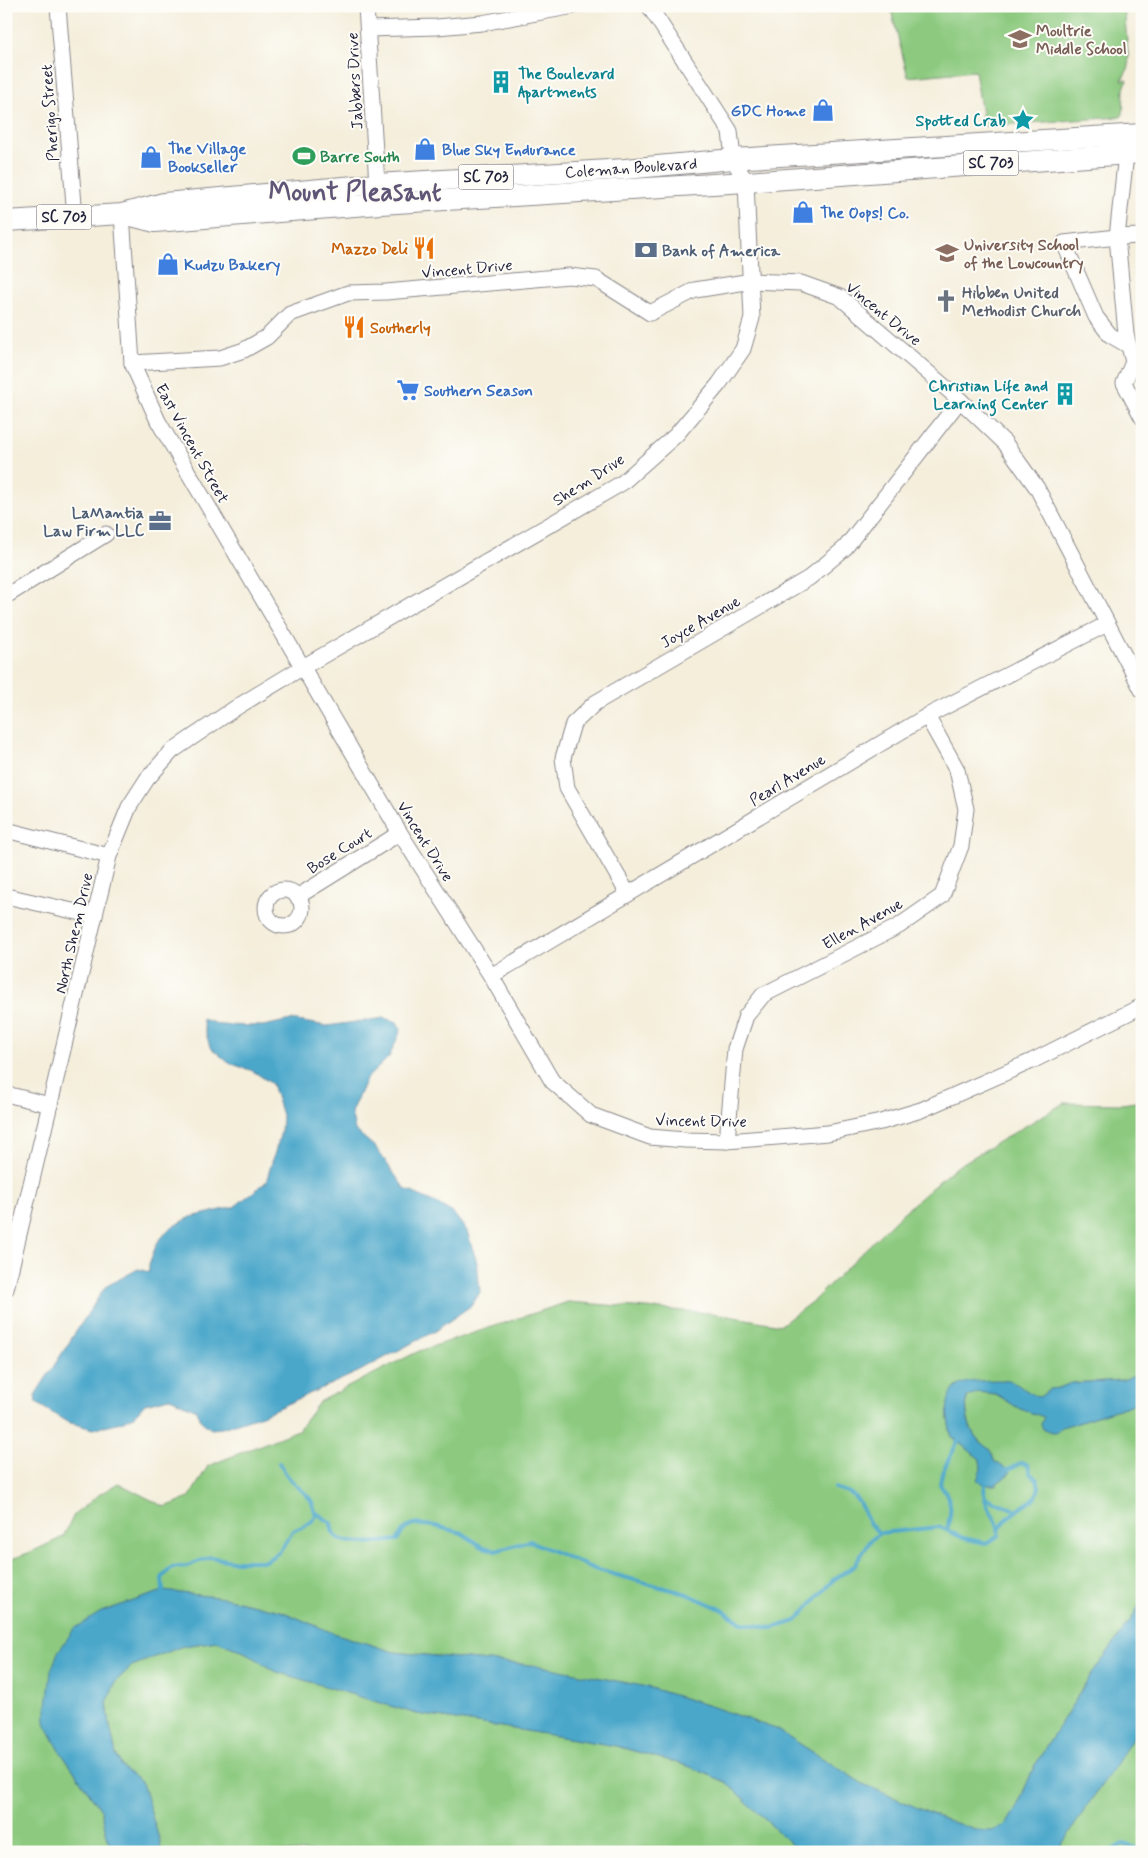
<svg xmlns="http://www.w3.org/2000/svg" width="1148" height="1858" viewBox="0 0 1148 1858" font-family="Mynerve,sans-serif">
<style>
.green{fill:#8dca80;stroke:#58765e}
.water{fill:#4ba7ca;stroke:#366482}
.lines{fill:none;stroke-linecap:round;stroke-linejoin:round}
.stream{stroke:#4ba7ca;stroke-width:4}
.minor-casing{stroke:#8b888b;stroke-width:17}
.major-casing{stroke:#8b888b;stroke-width:22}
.minor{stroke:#fff;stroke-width:15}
.major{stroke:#fff;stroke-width:20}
.labels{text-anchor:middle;stroke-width:4;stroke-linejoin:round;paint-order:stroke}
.shield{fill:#fdfcf7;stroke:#646373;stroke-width:1}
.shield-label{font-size:15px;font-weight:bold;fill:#22223b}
.education-label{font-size:16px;font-weight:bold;fill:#785e54;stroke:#fdfcf7;text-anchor:start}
.culture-label{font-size:16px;font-weight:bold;fill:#0d838f;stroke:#fdfcf7;text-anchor:end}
.street-label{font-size:16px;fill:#22223b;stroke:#fdfcf7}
.shop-label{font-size:16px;font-weight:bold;fill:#366cbe;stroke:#fdfcf7;text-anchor:start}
.leisure-label{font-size:16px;font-weight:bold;fill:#27864d;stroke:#fdfcf7;text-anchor:start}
.food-label{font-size:16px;font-weight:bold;fill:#c56008;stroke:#fdfcf7;text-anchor:end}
.service-label{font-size:16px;font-weight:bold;fill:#4e5e75;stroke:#fdfcf7;text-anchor:start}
.worship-label{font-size:16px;font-weight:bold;fill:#5b616d;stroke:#fdfcf7;text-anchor:start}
.town-label{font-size:26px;font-weight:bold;fill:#5f5577;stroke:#fdfcf7}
</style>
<rect width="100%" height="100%" fill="#fdfcf7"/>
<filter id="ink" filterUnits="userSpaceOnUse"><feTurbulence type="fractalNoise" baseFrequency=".02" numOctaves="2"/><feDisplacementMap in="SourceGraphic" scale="10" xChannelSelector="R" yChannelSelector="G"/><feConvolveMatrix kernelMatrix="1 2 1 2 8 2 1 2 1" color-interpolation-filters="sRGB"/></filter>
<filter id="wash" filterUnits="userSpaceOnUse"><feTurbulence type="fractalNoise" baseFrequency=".0096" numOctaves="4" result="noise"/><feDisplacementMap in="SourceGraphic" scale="20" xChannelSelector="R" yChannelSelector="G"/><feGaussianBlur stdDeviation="1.12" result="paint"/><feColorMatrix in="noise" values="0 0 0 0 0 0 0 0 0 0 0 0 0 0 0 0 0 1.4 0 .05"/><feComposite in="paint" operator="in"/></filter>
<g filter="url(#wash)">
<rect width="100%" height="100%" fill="#f4eedb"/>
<g class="green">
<polygon points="890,6 1124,6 1129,67 1122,80 1127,80 1124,89 1123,114 1121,117 984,126 975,71 908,77"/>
<path d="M 1142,1101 L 1142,1187 L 1137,1218 L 1142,1240 L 1142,1371 L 1124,1380 L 1071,1383 L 1059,1388 L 1050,1389 L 1040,1397 L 1033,1395 L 1012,1382 L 957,1386 C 945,1405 946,1416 952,1437 C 963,1444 970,1452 980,1459 L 981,1469 L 994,1486 L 1011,1472 L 994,1461 L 991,1450 C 971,1439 965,1419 967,1397 L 978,1392 L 996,1394 L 1020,1409 L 1044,1417 L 1055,1433 L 1062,1427 L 1131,1405 L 1142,1396 L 1142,1601 L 1130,1621 L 1085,1684 L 1034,1767 L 1016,1809 L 1006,1825 L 992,1831 L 975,1830 L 936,1816 L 863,1784 L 778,1730 L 713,1707 L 647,1687 L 540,1666 L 394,1652 L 333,1633 L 281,1611 L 224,1598 L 163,1591 L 101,1612 L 60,1751 L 101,1810 L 111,1852 L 6,1852 L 6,1561 L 31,1552 L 63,1537 L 74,1515 L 100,1494 L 118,1483 L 165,1507 L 189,1498 L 208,1466 L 298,1430 L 320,1401 L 419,1351 L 568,1302 L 711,1313 L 781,1325 L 814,1300 L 897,1218 L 953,1169 L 1064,1103 L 1122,1104 Z"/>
<polygon points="217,1641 249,1654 274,1671 417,1714 484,1724 616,1746 688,1766 726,1782 799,1852 161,1852 160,1842 142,1784 122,1767 116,1755 110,1726 107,1703 116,1681 132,1666 183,1646"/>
<path d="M 1142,1722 L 1142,1852 L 1057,1852 C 1085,1808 1115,1766 1142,1722 Z"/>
</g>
<g class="water">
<polygon points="384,1018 397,1022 401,1030 389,1057 366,1079 351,1112 355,1130 376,1148 405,1189 436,1203 453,1213 467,1231 477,1263 480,1292 472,1305 435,1331 358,1372 262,1415 222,1428 211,1429 201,1421 197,1410 170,1398 145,1404 134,1416 121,1422 93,1429 67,1422 36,1403 35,1395 105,1287 138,1269 149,1272 149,1264 157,1243 170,1228 191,1217 234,1207 266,1182 281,1132 282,1115 272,1084 253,1071 229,1063 210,1047 202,1019 221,1025 263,1026 291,1020 327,1026"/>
<path d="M 1142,1371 L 1142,1396 L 1131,1405 L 1062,1427 L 1056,1433 L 1043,1429 L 1041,1424 L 1044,1417 L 1020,1409 L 996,1394 L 978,1392 L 967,1397 C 964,1418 971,1439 991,1450 L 994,1461 L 1011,1472 C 998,1482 994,1491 977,1480 L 981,1469 L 980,1459 C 970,1452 963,1444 952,1437 C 948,1422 942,1397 958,1386 C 964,1382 974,1381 981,1381 C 991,1380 1003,1379 1012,1382 C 1022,1386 1029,1394 1040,1397 L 1050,1389 L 1059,1388 L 1071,1383 L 1124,1380 Z"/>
<polygon points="163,1591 224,1598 281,1611 333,1633 394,1652 540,1666 647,1687 713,1707 778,1730 863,1784 936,1816 975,1830 992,1831 1006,1825 1016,1809 1034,1767 1085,1684 1130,1621 1142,1601 1142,1722 1116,1765 1091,1800 1057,1852 799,1852 726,1782 688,1766 616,1746 484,1724 417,1714 274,1671 249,1654 217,1641 183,1646 132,1666 116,1681 107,1703 110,1726 116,1755 122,1767 142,1783 160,1842 161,1852 111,1852 101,1810 60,1751 45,1723 51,1671 58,1652 74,1629 101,1612"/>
</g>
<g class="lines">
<g class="stream">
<path d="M 835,1488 C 840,1490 847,1491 851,1494 C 865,1503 863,1524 880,1533"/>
<path d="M 985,1497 C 995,1504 1006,1504 1016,1511"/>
<path d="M 315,1512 L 331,1523 C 332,1529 332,1533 337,1537 C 347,1546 383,1542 397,1540 L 404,1530 L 412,1524 L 435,1526 L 462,1533 L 481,1546 L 496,1551 L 530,1541 L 594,1569 L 687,1594 L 721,1609 L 742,1623 L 773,1628 L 796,1621 L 833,1580 L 854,1566 L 871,1540 L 880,1533 L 940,1527 L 963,1538 L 986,1543 L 998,1536 C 1002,1517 980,1509 985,1485"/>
<polyline points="1000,1528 1007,1518 1036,1497 1039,1487 1037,1480 1030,1473 1028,1465 1021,1463 1007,1470"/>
<path d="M 947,1530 C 952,1509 953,1502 940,1484 L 942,1473 L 958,1441"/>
<path d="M 163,1591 L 162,1578 L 171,1568 L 187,1566 L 210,1557 L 232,1561 L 266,1561 L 279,1552 L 293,1531 L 310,1523 L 316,1516 C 311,1492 305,1496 291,1480 C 286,1475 283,1469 279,1463"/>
<polyline points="1109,1852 1123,1844 1142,1850"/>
</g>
</g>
</g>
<g filter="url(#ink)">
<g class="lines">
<defs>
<g id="minor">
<polyline points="58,6 75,217"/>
<polyline points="366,6 377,184"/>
<polyline points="368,29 437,27 482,23 574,6"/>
<polyline points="1126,154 1117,237 1142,236"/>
<polyline points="122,214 132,363 158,421 400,833 491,976 552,1081 591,1115 650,1137 685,1140 727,1141 828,1133 881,1122 921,1110 1032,1061 1142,1006"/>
<polyline points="1129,346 1110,335 1096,317 1064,243 1117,237 1126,334 1133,362 1124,383 1142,417"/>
<polyline points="132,363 220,358 244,350 267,337 290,314 348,293 386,292 569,276 596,279 650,313 695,290 752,281 801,283 840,297 960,400 1005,443 1037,488 1142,690"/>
<polyline points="6,596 106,534"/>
<polyline points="6,830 109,856"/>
<circle cx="284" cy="908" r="18"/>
<polyline points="628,894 567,788 563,758 573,724 595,703 809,578 845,548 960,400"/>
<polyline points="6,896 95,916"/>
<polyline points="297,897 400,833"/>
<polyline points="491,976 927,716 1107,624"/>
<polyline points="6,1094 50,1105"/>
<polyline points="727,1141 735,1049 746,1016 763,995 899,926 942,896 961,846 966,809 957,770 927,716"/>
<polyline points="6,1289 109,856 129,807 147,779 172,751 237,707 303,667 622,483 676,435 719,384 743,349 752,318 746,182 733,159 730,131 649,6"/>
</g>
<g id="major">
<polyline points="124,214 155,222 380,204 746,182 1142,153"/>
<polyline points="6,221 122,214 164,203 377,184 625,169 733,159 1142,134"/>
</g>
</defs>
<use href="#minor" class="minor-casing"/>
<use href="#major" class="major-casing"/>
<use href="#minor" class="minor"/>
<use href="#major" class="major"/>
</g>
</g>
<defs>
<symbol id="school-bare" viewBox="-9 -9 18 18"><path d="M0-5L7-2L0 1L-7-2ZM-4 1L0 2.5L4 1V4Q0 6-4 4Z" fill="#8d6e63" stroke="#fdfcf7" stroke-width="2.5" paint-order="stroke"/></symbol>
<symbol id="building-bare" viewBox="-9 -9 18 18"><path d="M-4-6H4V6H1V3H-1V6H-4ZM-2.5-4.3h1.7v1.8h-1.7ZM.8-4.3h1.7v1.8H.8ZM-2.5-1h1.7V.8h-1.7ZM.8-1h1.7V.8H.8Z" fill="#0f9aa8" stroke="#fdfcf7" stroke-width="2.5" paint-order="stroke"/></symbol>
<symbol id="shop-bare" viewBox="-9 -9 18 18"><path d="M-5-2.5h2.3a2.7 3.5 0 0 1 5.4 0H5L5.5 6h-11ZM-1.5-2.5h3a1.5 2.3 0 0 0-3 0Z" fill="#3f7fe0" stroke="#fdfcf7" stroke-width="2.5" paint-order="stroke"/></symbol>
<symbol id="sight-bare" viewBox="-9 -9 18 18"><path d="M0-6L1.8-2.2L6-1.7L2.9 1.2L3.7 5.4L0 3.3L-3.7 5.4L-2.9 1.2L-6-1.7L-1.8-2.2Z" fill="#0f9aa8" stroke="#fdfcf7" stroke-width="2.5" paint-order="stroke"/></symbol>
<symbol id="stadium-bare" viewBox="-9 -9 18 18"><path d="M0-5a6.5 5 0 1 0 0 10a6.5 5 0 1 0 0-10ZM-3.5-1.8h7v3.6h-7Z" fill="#2e9e5b" stroke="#fdfcf7" stroke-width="2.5" paint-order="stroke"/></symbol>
<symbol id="restaurant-bare" viewBox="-9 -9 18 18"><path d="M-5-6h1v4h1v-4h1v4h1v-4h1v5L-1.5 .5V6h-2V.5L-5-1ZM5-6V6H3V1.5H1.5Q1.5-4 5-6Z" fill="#e8710a" stroke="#fdfcf7" stroke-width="2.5" paint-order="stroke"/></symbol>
<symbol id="bank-bare" viewBox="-9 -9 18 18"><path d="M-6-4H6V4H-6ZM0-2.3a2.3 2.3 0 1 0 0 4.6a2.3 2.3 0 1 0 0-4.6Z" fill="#5c6f8a" stroke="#fdfcf7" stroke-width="2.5" paint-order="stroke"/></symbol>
<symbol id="church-bare" viewBox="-9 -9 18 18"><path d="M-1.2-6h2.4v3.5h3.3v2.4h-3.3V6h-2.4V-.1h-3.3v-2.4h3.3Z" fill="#6b7280" stroke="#fdfcf7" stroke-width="2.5" paint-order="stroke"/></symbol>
<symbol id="supermarket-bare" viewBox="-9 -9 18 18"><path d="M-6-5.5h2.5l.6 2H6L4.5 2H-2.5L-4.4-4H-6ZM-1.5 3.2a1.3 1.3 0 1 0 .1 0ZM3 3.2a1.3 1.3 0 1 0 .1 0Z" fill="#3f7fe0" stroke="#fdfcf7" stroke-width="2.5" paint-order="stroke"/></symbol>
<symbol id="office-bare" viewBox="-9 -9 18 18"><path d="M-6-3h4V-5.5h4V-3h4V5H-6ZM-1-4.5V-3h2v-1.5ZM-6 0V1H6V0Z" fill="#5c6f8a" stroke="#fdfcf7" stroke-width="2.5" paint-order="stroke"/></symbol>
</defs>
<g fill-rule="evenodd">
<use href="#school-bare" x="1004" y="23" width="32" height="32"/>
<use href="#building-bare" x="485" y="66" width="32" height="32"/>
<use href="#shop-bare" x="807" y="94" width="32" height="32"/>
<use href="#sight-bare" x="1007" y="104" width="32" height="32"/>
<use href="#shop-bare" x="409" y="133" width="32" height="32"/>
<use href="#stadium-bare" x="288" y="140" width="32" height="32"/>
<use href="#shop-bare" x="135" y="141" width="32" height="32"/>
<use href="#shop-bare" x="787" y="196" width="32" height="32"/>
<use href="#restaurant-bare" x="408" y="232" width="32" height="32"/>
<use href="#bank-bare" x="630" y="234" width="32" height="32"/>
<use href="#school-bare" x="931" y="237" width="32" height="32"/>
<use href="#shop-bare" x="152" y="248" width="32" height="32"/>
<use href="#church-bare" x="930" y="285" width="32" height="32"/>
<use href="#restaurant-bare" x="338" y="311" width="32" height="32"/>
<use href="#supermarket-bare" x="392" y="374" width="32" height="32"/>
<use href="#building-bare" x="1049" y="378" width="32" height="32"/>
<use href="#office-bare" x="144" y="505" width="32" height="32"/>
</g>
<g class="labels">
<g class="shield">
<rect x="963.5" y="150.5" width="55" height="25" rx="4"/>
<rect x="458.5" y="164.5" width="55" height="25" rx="4"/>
<rect x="36.5" y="204.5" width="55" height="25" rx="4"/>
</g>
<g class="shield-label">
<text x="991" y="168">SC 703</text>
<text x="486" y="182">SC 703</text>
<text x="64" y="222">SC 703</text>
</g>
<g class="education-label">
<text x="1036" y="36">Moultrie<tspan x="1036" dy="18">Middle School</tspan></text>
<text x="964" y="250">University School<tspan x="964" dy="18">of the Lowcountry</tspan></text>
</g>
<g class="culture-label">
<text x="518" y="79" text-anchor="start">The Boulevard<tspan x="518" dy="18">Apartments</tspan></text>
<text x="1006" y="126">Spotted Crab</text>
<text x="1048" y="391">Christian Life and<tspan x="1048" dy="18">Learning Center</tspan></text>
</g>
<g class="street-label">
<text transform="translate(354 81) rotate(-93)" y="6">Jabbers Drive</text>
<text transform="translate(49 113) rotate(-94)" y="6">Pherigo Street</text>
<text transform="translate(631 167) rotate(-4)" y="6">Coleman Boulevard</text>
<text transform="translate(467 268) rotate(-5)" y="6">Vincent Drive</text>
<text transform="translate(884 313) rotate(39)" y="6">Vincent Drive</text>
<text transform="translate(193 443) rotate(61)" y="6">East Vincent Street</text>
<text transform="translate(588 479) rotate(-33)" y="6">Shem Drive</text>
<text transform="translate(700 621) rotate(-30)" y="6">Joyce Avenue</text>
<text transform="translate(787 779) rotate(-31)" y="6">Pearl Avenue</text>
<text transform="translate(426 841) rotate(58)" y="6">Vincent Drive</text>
<text transform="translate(339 850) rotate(-32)" y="6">Bose Court</text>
<text transform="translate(862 923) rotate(-29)" y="6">Ellen Avenue</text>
<text transform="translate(73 933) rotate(-77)" y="6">North Shem Drive</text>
<text transform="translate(701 1120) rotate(1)" y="6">Vincent Drive</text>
</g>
<g class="shop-label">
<text x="806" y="116" text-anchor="end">GDC Home</text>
<text x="168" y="154">The Village<tspan x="168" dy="18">Bookseller</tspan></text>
<text x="442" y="155">Blue Sky Endurance</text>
<text x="820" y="218">The Oops! Co.</text>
<text x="184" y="270">Kudzu Bakery</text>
<text x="424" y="396">Southern Season</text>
</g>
<g class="leisure-label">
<text x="320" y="162">Barre South</text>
</g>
<g class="food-label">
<text x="408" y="254">Mazzo Deli</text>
<text x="370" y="333" text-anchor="start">Southerly</text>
</g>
<g class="service-label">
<text x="662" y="256">Bank of America</text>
<text x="144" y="518" text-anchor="end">LaMantia<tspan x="144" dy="18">Law Firm LLC</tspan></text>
</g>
<g class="worship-label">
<text x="962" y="298">Hibben United<tspan x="962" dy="18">Methodist Church</tspan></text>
</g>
<g class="town-label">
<text x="355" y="200">Mount Pleasant</text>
</g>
</g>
<rect width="1148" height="1858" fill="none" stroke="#fdfcf7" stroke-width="25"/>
</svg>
